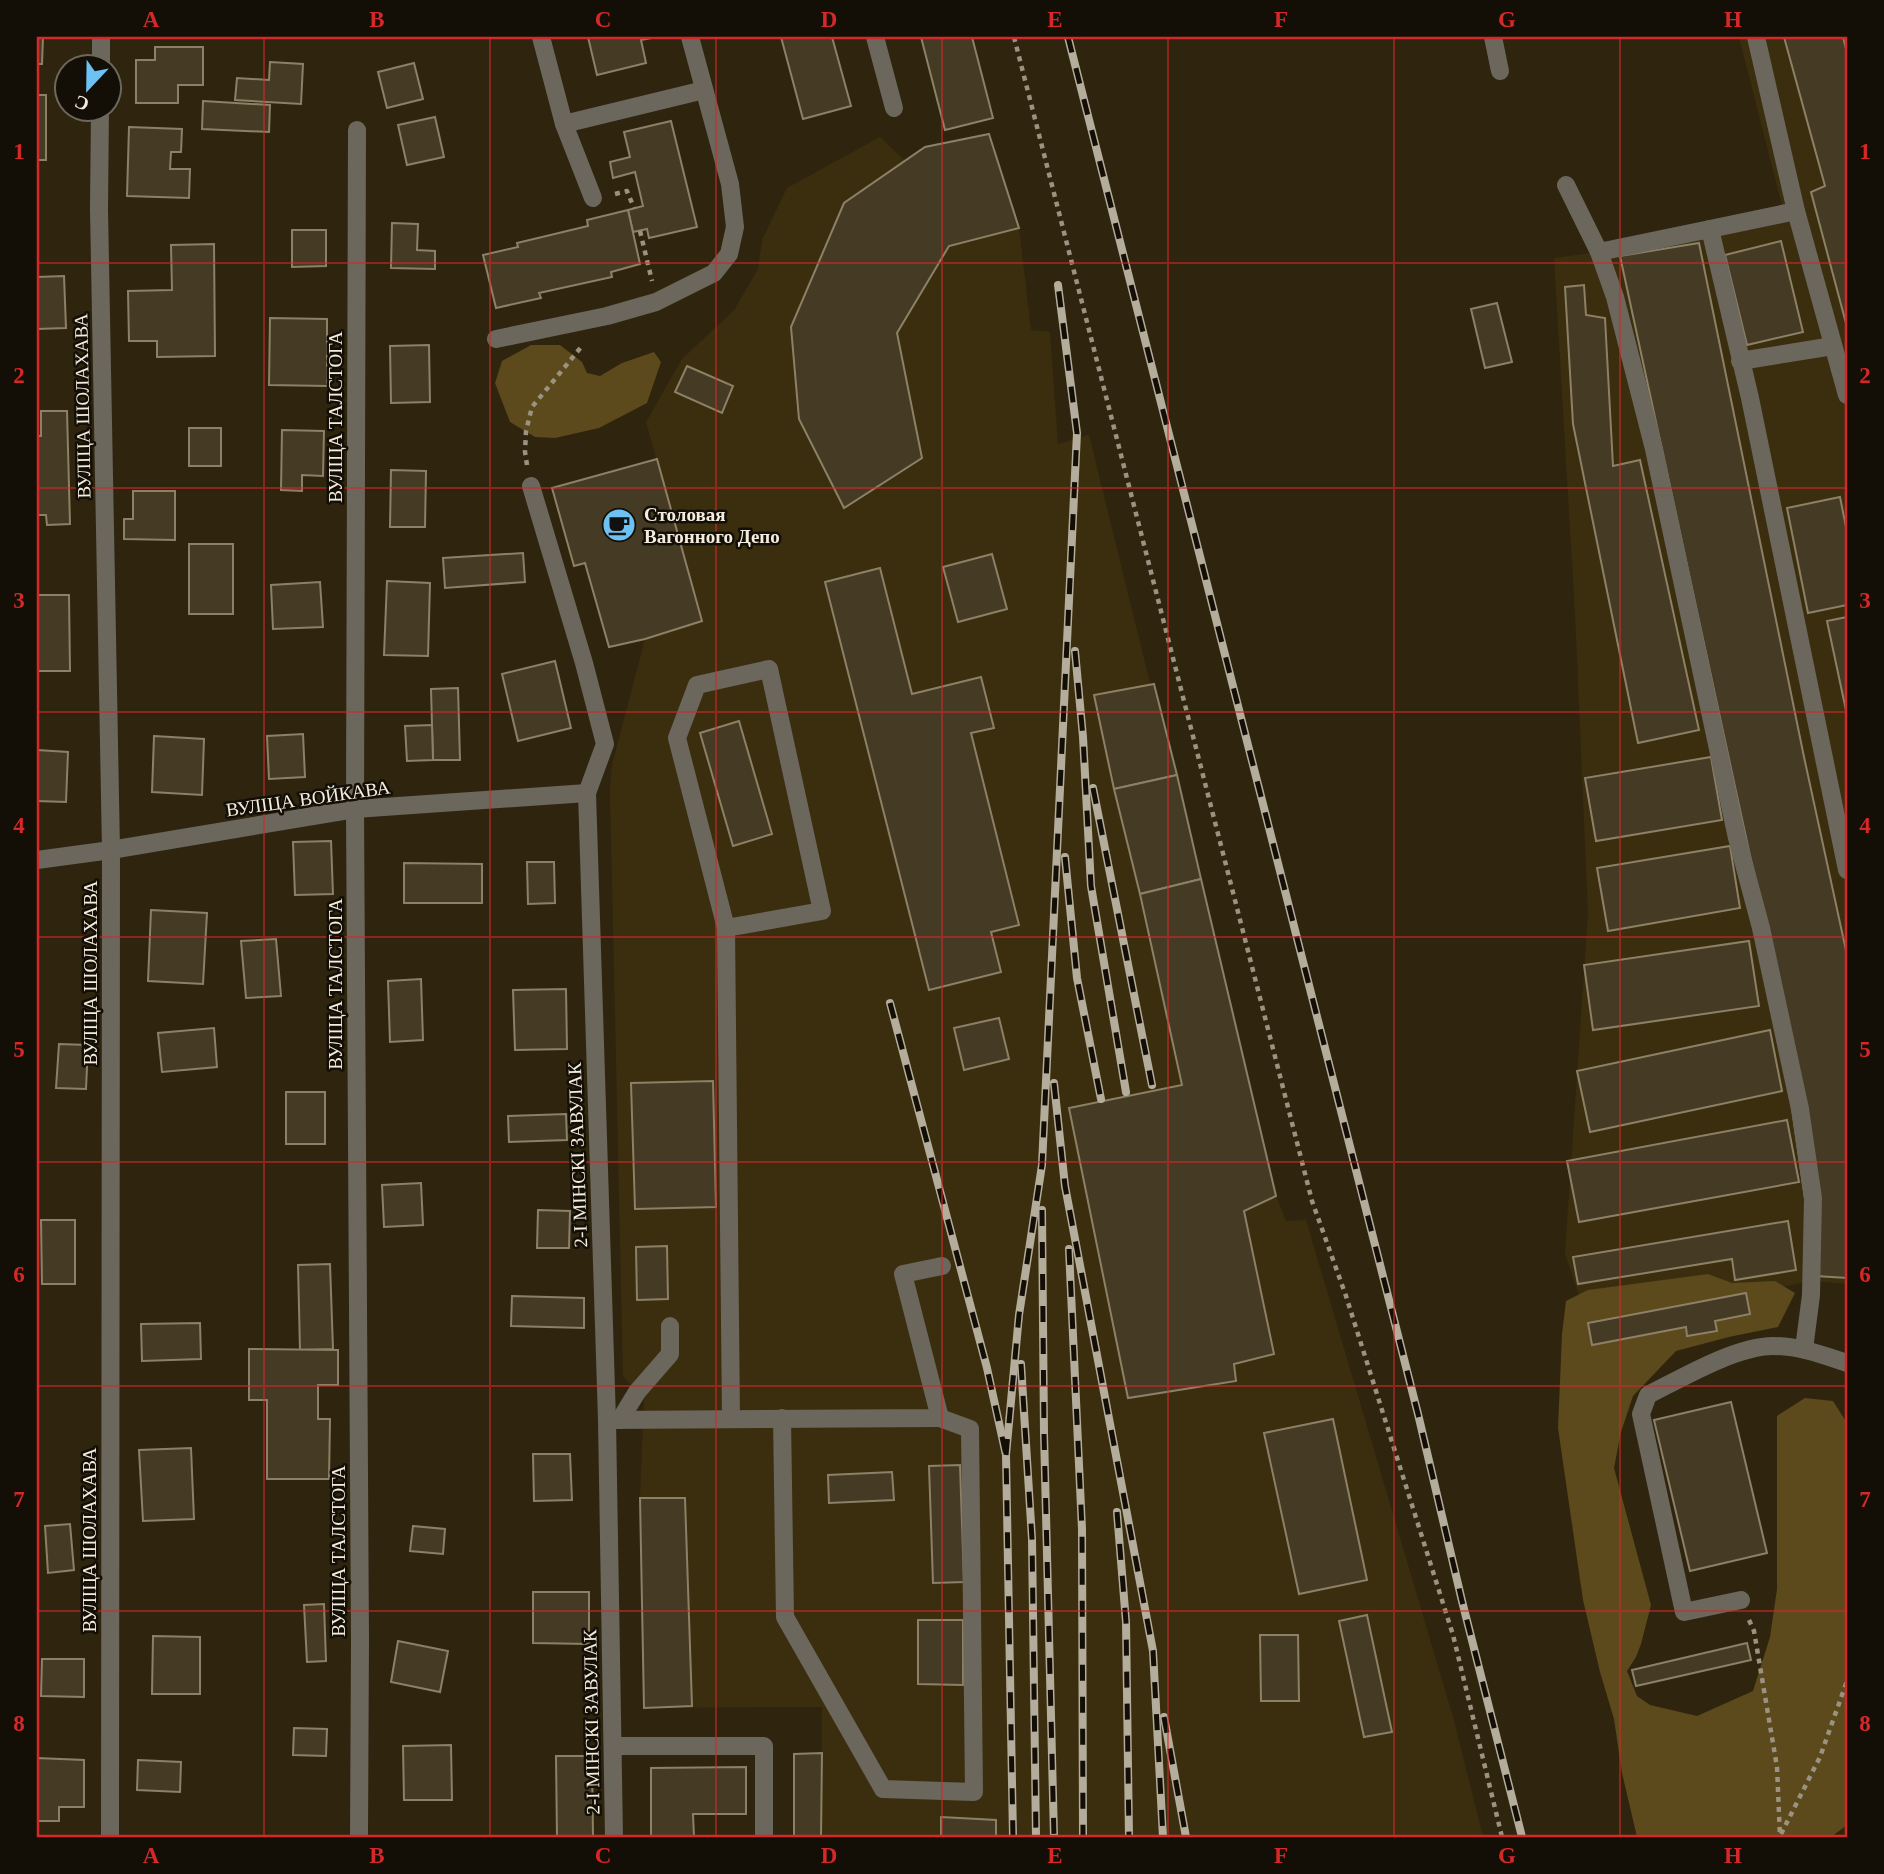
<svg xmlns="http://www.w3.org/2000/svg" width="1884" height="1874" viewBox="0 0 1884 1874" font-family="'Times New Roman',serif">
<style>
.built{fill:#3b2e0f}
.forest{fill:#5c491c}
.building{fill:#453a23;stroke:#8c8066;stroke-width:2}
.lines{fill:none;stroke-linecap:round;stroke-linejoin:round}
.path{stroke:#9b9381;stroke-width:4.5;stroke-dasharray:5 5;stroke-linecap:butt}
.minor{stroke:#6c675c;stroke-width:18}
.rail-casing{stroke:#b5ad9c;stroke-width:8}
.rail{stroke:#130f06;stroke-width:5;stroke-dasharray:16;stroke-linecap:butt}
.grid{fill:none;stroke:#d62828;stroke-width:2;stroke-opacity:0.55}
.labels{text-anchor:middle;stroke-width:5;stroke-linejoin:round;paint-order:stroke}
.street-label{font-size:19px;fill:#f4eddf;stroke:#130f06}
.poi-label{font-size:19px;font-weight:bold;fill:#f4eddf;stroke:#130f06;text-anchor:start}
.neatline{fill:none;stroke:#d62828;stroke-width:2.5}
.grid-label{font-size:23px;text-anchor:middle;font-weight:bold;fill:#d62828}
</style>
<rect width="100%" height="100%" fill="#2f250e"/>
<g class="built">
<polygon points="1739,37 1847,37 1847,1284 1812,1281 1588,1323 1565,1253 1588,913 1575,613 1554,258 1599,252 1785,217"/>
<polygon points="989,134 1019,228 1031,330 1050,332 1058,444 1089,435 1276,1196 1286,1221 1306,1220 1453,1717 1483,1837 821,1837 822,1707 644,1708 640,1498 644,1401 623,1376 610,790 612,765 645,639 702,621 646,422 682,359 735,309 758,269 762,240 787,188 880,137 905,161 925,147"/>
</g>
<g class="forest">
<polygon points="531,345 560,345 582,362 587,373 600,376 622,363 654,352 661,362 647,403 599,428 555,438 535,437 510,422 495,383 502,361"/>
<polygon points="1708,1274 1732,1283 1775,1281 1795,1293 1778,1327 1729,1337 1676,1351 1633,1396 1621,1432 1614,1468 1651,1605 1641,1644 1636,1657 1627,1671 1637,1696 1650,1705 1697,1716 1753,1691 1770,1637 1777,1589 1777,1416 1805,1398 1833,1401 1847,1423 1847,1825 1831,1837 1637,1837 1622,1773 1614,1719 1600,1672 1583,1600 1558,1428 1562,1334 1566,1301 1588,1290"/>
</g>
<g class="building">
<polygon points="37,37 43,37 42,64 37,64"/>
<polygon points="588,37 652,37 652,38 641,40 646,63 597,75"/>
<polygon points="781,37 832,37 851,106 803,119"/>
<polygon points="921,37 972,37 993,118 945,130"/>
<polygon points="1784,37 1843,37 1847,53 1847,327 1811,192 1825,186"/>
<polygon points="155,47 203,47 203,85 178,85 178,103 136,103 136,60 155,60"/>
<polygon points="270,62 303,64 301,104 235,100 237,78 269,80"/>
<polygon points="414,63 423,99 387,108 378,72"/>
<rect x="37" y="95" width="9" height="65"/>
<polygon points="203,101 270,105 269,132 202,129"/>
<polygon points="435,117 444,157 407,165 398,125"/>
<polygon points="671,121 697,227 649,238 647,229 633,232 628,210 643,206 635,172 613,178 610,162 630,157 624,132"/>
<polygon points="129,127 182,129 181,152 171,152 170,169 190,169 189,198 127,196"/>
<polygon points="989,134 1019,228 949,246 897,333 922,458 844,508 799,419 791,327 844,203 925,147"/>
<polygon points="628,210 640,264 611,272 612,277 539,293 541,298 496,308 483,255 518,247 517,243 588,226 587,220"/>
<polygon points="392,223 418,224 417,250 435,251 435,269 391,268"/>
<polygon points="292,230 326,230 326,266 292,267"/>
<polygon points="1781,241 1803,332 1747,345 1725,255"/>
<polygon points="1699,243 1804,757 1847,955 1847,1278 1816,1276 1768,939 1620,256"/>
<polygon points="214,244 215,356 157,357 157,341 129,341 128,291 172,290 171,245"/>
<polygon points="64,276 66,328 37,329 37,277"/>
<polygon points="1584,285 1586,315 1605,318 1613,466 1640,460 1699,730 1638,743 1573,424 1565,287"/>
<polygon points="1497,303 1512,362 1485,368 1471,309"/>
<polygon points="270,318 327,319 327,386 269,385"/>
<polygon points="429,345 430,402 391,403 390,346"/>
<polygon points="687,366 733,386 722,413 675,392"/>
<polygon points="41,411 67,411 70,524 47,525 46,515 37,515 37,436 41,436"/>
<rect x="189" y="428" width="32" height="38"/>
<polygon points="282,430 324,431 323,476 302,475 302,491 281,490"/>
<polygon points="657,459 702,621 645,639 609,647 585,563 574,566 552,488"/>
<polygon points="391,470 426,471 425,527 390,527"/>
<polygon points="133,491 175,491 175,540 124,539 124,519 133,519"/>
<polygon points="1840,497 1847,532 1847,605 1808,613 1787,508"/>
<rect x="189" y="544" width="44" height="70"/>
<polygon points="523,553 525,582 445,588 443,558"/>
<polygon points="992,554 1007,609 958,622 943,567"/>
<polygon points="880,568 912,694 981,677 994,728 971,733 1019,925 991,932 1001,972 929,990 825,582"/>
<polygon points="387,581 430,583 428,656 384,655"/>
<polygon points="320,582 323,627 273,629 271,585"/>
<polygon points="37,595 69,595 70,671 37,671"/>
<polygon points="1847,617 1847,715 1827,621"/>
<polygon points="555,661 571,728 518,741 502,674"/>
<polygon points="1154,684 1177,775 1114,789 1094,695"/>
<polygon points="458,688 460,760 433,760 431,689"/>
<polygon points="739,721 772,834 733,846 700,733"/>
<polygon points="432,725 433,760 407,761 405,726"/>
<polygon points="303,734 305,777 269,779 267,736"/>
<polygon points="154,736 204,739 202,795 152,792"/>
<polygon points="37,750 68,752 66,802 37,801"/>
<polygon points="1711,757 1722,820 1596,841 1585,778"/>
<polygon points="1177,775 1201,879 1140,894 1114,789"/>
<polygon points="331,841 333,894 295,895 293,842"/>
<polygon points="1730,846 1740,908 1608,931 1597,868"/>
<polygon points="527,862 554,862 555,903 528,904"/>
<polygon points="404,863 482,864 482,903 404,903"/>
<polygon points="1201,879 1276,1196 1244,1211 1274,1354 1234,1364 1236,1381 1128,1398 1069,1108 1182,1085 1140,894"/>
<polygon points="151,910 207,913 203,984 148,981"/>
<polygon points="276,939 281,996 246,998 241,941"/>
<polygon points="1749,941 1759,1006 1593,1030 1584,965"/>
<polygon points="421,979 423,1040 390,1042 388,981"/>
<polygon points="566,989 567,1049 515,1050 513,990"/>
<polygon points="999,1018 1009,1059 964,1070 954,1028"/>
<polygon points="214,1028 217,1067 162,1072 158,1033"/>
<polygon points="1770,1030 1782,1091 1590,1132 1577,1071"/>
<polygon points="59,1044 88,1045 86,1089 56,1088"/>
<polygon points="713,1081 716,1207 635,1209 631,1083"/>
<rect x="286" y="1092" width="39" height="52"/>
<polygon points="566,1114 567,1140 509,1142 508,1116"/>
<polygon points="1787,1120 1799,1182 1579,1222 1567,1161"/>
<polygon points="421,1183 423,1225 384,1227 382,1185"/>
<polygon points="538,1210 570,1211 569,1248 537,1248"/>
<polygon points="41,1220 75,1220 75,1284 42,1284"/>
<polygon points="1788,1221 1796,1270 1735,1280 1732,1259 1578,1284 1573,1257"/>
<polygon points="667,1246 668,1299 637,1300 636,1247"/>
<polygon points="330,1264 333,1349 300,1350 298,1265"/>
<polygon points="1746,1293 1750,1314 1715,1321 1717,1331 1687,1336 1686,1327 1592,1345 1588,1323"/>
<polygon points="512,1296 584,1298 584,1328 511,1326"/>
<polygon points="200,1323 201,1359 142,1361 141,1324"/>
<polygon points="249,1349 338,1350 338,1385 318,1385 318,1419 330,1419 329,1479 267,1479 267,1400 249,1400"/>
<polygon points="1731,1402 1767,1553 1690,1571 1654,1420"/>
<polygon points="1333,1419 1367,1580 1299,1594 1264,1433"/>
<polygon points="191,1448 194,1519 143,1521 139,1450"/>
<polygon points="533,1454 570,1454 572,1500 534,1501"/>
<polygon points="960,1465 964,1582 933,1583 929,1466"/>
<polygon points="892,1472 894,1500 829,1503 828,1475"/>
<polygon points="640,1498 685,1498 692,1706 644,1708"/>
<polygon points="70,1524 74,1570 48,1573 45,1526"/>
<polygon points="413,1526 445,1529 443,1554 410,1551"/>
<polygon points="533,1592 589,1592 589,1644 533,1643"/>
<polygon points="324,1604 326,1661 307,1662 304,1605"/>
<polygon points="1367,1615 1392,1732 1364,1737 1339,1621"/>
<polygon points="918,1620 963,1620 963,1685 918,1684"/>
<polygon points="1260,1635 1298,1635 1299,1701 1261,1701"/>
<polygon points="153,1636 200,1637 200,1694 152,1694"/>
<polygon points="398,1641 448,1651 440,1692 391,1682"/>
<polygon points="1747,1643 1751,1660 1636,1686 1632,1670"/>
<polygon points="42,1659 84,1659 84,1697 41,1696"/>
<polygon points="294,1728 327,1729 326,1756 293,1755"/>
<polygon points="451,1745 452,1800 404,1800 403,1746"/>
<polygon points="822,1753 821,1837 794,1837 794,1754"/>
<polygon points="556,1756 592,1756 593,1837 557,1837"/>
<polygon points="37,1758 84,1760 84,1807 59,1807 59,1821 37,1821"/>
<polygon points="138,1760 181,1762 180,1792 137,1790"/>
<polygon points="746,1767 746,1814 693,1814 694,1837 651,1837 651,1768"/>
<polygon points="941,1817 996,1820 996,1837 941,1837"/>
</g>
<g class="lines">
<g class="path">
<polyline points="1014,37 1312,1201 1346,1296 1453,1635 1502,1837"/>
<polyline points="615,194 627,191 634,208"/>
<polyline points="640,231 652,281"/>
<polyline points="527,465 525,452 526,431 532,407 582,346"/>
<polyline points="1749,1620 1754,1631 1777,1767 1780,1837"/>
<polyline points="1781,1834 1820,1757 1847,1681"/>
</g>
<g class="minor">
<polyline points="541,37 564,124 593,198"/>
<polyline points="875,37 894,108"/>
<polyline points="1493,37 1500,71"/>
<polyline points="1756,37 1796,211 1847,395"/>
<polyline points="101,66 101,37"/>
<polyline points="100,108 99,209 111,850 110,1837"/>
<polyline points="564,124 704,90"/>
<polyline points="357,130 355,809 360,1640 359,1837"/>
<polyline points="1566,185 1599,252 1615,297 1654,449 1737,838 1761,928 1800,1109 1813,1198 1811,1295 1804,1349"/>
<polyline points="1710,229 1796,211"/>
<polyline points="1599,252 1710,229 1750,398 1847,870"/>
<polyline points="496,339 607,316 656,302 714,273 729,254 735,227 730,184 690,37"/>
<polyline points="1740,361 1833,346"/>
<polyline points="531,486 584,663 605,744 587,793 607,1420 614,1837"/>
<polyline points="37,860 111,850 355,809 587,793"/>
<polyline points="726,928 822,911 769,669 697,685 677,738 726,928 731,1419"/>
<polyline points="782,1418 785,1617 883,1789 974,1792 970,1429 940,1418"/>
<polyline points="607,1420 940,1418 903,1274 942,1266"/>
<polyline points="620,1420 637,1392 670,1354 670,1326"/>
<path d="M 1741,1600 L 1684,1612 L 1641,1414 L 1648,1395 C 1682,1378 1736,1346 1773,1346 C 1799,1346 1823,1355 1847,1363"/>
<polyline points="613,1746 764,1746 764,1837"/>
</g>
<defs>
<g id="rail">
<polyline points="1068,37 1418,1414 1462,1601 1522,1837"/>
<polyline points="1075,651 1083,737 1091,886 1126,1092"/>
<polyline points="1093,788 1152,1085"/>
<polyline points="1065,857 1077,978 1101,1099"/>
<polyline points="890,1003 987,1368 1006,1455 1013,1837"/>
<polyline points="1054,1083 1065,1186 1153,1651 1163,1837"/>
<polyline points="1042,1210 1044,1433 1054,1837"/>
<polyline points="1069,1249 1082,1529 1083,1837"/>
<polyline points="1021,1364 1032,1539 1036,1837"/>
<polyline points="1006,1455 1019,1315 1042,1165 1077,433 1058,285"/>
<polyline points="1117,1512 1126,1622 1129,1837"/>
<polyline points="1164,1717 1186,1837"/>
</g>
</defs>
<use href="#rail" class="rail-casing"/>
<use href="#rail" class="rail"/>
</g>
<path class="grid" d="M 264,37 L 264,1837M 490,37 L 490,1837M 716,37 L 716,1837M 942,37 L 942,1837M 1168,37 L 1168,1837M 1394,37 L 1394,1837M 1620,37 L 1620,1837M 37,263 L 1847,263M 37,488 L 1847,488M 37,712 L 1847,712M 37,937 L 1847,937M 37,1162 L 1847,1162M 37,1386 L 1847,1386M 37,1611 L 1847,1611"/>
<defs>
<symbol id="cafe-disc" viewBox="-11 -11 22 22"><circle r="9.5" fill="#6ec2f3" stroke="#130f06"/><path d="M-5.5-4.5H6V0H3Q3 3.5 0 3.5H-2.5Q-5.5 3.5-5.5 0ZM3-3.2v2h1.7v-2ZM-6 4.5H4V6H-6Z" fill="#111"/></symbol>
</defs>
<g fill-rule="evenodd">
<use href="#cafe-disc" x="600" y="506" width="38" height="38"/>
</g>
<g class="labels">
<g class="street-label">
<text transform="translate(82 406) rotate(-91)" y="7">ВУЛІЦА ШОЛАХАВА</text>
<text transform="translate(335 417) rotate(-90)" y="7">ВУЛІЦА ТАЛСТОГА</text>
<text transform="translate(308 798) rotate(-8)" y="7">ВУЛІЦА ВОЙКАВА</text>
<text transform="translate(90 973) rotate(-90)" y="7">ВУЛІЦА ШОЛАХАВА</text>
<text transform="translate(335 984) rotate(-90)" y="7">ВУЛІЦА ТАЛСТОГА</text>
<text transform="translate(577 1155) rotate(-92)" y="7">2-І МІНСКІ ЗАВУЛАК</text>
<text transform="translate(89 1540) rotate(-90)" y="7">ВУЛІЦА ШОЛАХАВА</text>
<text transform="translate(338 1551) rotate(-90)" y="7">ВУЛІЦА ТАЛСТОГА</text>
<text transform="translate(591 1722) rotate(-91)" y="7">2-І МІНСКІ ЗАВУЛАК</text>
</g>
<g class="poi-label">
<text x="644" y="521">Столовая<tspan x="644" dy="22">Вагонного Депо</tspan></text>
</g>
</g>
<rect width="1884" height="1874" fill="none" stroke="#130f06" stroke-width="77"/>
<g transform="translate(88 88) rotate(202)"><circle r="33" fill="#130f06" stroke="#6d685d" stroke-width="2"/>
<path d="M0-5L12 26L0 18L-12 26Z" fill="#6ec2f3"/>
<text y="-10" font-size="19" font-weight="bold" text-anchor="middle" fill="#f4eddf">С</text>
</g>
<rect x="38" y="38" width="1808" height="1798" class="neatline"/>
<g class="grid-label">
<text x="151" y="27">A</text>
<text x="377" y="27">B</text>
<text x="603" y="27">C</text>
<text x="829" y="27">D</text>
<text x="1055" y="27">E</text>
<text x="1281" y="27">F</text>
<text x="1507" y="27">G</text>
<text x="1733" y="27">H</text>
<text x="19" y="159">1</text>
<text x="1865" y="159">1</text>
<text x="19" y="383">2</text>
<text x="1865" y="383">2</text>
<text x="19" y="608">3</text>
<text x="1865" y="608">3</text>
<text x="19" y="833">4</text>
<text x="1865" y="833">4</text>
<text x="19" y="1057">5</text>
<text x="1865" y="1057">5</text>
<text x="19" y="1282">6</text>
<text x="1865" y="1282">6</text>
<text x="19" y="1507">7</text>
<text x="1865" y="1507">7</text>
<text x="19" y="1731">8</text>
<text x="1865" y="1731">8</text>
<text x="151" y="1863">A</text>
<text x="377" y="1863">B</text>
<text x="603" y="1863">C</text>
<text x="829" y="1863">D</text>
<text x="1055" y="1863">E</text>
<text x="1281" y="1863">F</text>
<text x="1507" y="1863">G</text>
<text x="1733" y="1863">H</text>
</g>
</svg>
